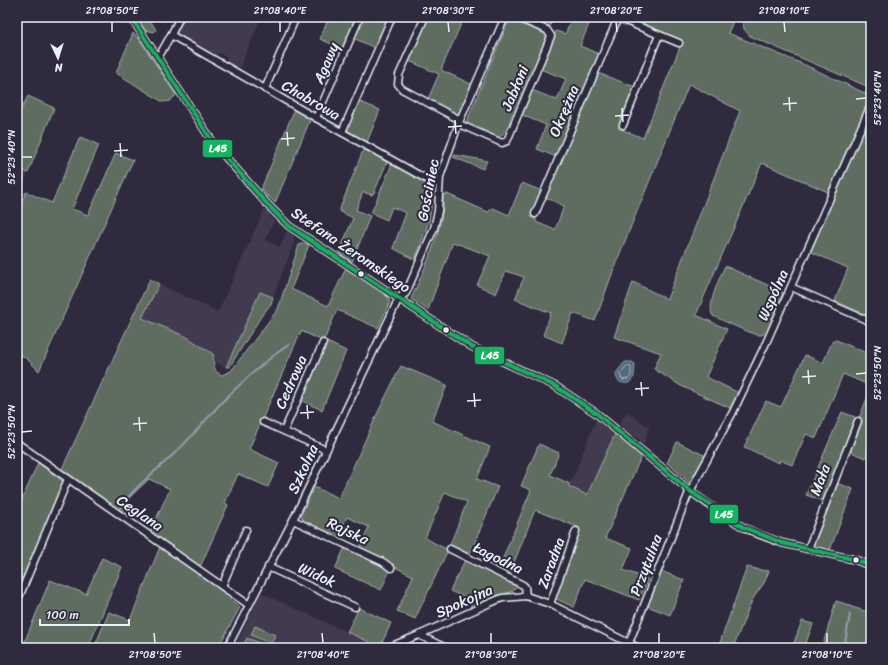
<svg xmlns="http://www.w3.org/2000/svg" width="888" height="665" viewBox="0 0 888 665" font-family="Sriracha,sans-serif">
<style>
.built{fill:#433a50}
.green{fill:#5f6c61;stroke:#a4aeac}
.water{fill:#52697d;stroke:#8e9fae}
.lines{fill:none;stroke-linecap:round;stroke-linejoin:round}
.shore{stroke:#acbbc7;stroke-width:1}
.stream{stroke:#8e9fae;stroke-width:2}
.minor-casing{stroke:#e8f1f8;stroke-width:9}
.minor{stroke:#2f2a3d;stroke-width:6}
.bus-1-casing{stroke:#2f2a3d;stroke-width:7}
.bus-1{stroke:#13b361;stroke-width:4}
.ticks{fill:none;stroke:#e8f1f8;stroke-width:1.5}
.bus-dot{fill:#e8f1f8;stroke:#2f2a3d;stroke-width:1.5}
.labels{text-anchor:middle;stroke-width:4;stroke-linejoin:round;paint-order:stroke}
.street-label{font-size:15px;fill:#e8f1f8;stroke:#2f2a3d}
.line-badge{stroke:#2f2a3d;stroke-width:1.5}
.badge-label{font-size:11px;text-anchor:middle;font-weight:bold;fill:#fff}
.neatline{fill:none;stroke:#e8f1f8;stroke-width:1.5}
.ticks-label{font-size:10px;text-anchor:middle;fill:#e8f1f8}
</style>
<rect width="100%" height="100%" fill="#2f2a3d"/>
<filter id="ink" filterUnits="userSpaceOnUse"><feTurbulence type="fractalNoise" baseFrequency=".025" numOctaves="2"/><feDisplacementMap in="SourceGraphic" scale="8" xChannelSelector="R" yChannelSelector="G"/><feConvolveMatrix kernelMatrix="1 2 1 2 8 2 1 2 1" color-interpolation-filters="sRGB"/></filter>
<g filter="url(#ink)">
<g class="built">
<polygon points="183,17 261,17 239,70 227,62 226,57 219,53 216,55 178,35 176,31"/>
<polygon points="17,168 28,173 17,201"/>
<polygon points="265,208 269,212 270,217 274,221 265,240 280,247 287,231 293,234 294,243 273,297 260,292 226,367 214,362 213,354 187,337 141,318 159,284 218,312"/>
<polygon points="627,412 649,427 644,444 619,424"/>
<polygon points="596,419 615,434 587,495 570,487 568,483 572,480"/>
<polygon points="261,593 376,645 367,648 234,648"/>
</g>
<g class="green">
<polygon points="137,17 148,17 156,30 154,32 145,30"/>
<polygon points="329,17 357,17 343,49 320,39"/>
<polygon points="363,17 389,17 375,48 353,38"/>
<polygon points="429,17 464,17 441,70 473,85 459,116 428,99 439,74 409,61"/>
<polygon points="523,17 554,17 549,28"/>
<polygon points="573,17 592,17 580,46 599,54 556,157 537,149 546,125 522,115 532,90 557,100 566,79 540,69 556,31 565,34"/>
<path d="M 623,17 L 735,17 L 728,33 L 805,65 L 871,96 L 828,192 L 762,163 L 696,315 L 727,329 L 706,377 L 739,393 L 730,408 L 681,386 L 654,369 L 661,353 L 614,337 L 633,282 L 667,299 L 740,111 L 689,84 L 616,263 L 595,321 L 573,313 L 562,343 L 543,335 L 551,313 L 515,299 L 524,277 L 506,271 L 496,294 L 477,285 L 490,256 L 453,242 L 428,310 L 411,299 C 424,269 445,228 443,195 L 447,194 L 488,212 L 493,208 L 509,215 L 522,183 L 542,191 L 531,217 L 536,219 L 536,222 L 555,230 L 564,206 L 545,197 L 598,73 L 635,87 L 618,128 L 643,138 L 682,42 Z"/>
<polygon points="742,17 871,17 871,88 750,36 744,29"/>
<path d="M 510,18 L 547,33 L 548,36 L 516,114 L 513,113 C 509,123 507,134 497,138 L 471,127 L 466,123 Z"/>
<polygon points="133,33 139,39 176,95 170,101 163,102 116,73"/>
<polygon points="28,96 54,108 28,173 17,168 17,108 21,110"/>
<polygon points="358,101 380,110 367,142 349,132 347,128"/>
<polygon points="295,108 311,118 275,203 261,189"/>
<polygon points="871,115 871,317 835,301 848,268 809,251 856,145"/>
<polygon points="80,137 99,145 72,209 88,215 116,153 133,160 39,371 26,358 17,353 17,213 26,192 52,203"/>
<polygon points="364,148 387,162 374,193 372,195 363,192 356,210 370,216 352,262 339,253 353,218 339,211"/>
<polygon points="455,155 483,160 487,161 483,169 453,157"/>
<polygon points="392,164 420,178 434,188 429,221 415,260 393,248 406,213 392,207 387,220 371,213"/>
<path d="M 304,243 L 309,245 L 291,289 L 328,306 L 346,268 L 386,294 L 390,302 L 378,328 L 337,310 L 325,338 L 321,340 L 301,331 L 249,449 L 279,463 L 268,487 L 238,474 L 225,503 L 228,505 L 200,567 L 150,532 L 170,489 L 149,479 L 130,497 L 122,512 L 62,469 L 150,279 L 159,284 L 142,318 L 187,337 L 213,354 C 214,363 212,372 222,375 L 231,371 L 278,309 L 299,245 Z"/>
<path d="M 725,266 L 781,291 L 783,294 L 769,329 C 767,331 765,334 761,335 C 753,336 723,320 713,316 C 706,306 720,277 725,266 Z"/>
<polygon points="260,292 273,297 271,304 262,315 232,363 230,367 226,367"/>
<polygon points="836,340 871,355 871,386 843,374 816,438 806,434 792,465 780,460 779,463 744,447 766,401 781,407 805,355 823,363 832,342"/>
<polygon points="327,342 346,351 322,410 302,401"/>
<polygon points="401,366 447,385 432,421 490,447 477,479 498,487 469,556 449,547 467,502 445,492 425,538 448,550 415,619 397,611 413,576 359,549 369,527 347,517 337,539 305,524 301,515 314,487 339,498 378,412"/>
<polygon points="871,389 871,444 865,458 849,451 859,418"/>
<polygon points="842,412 855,417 856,420 823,501 806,495"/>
<polygon points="615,434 641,457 605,538 632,548 623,570 648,579 639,600 585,579 574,607 554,598 580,528 535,510 509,575 498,570 531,490 521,486 539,444 559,453 550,475 568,483 570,487 587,495"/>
<polygon points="677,442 706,456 691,484 667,463"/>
<polygon points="38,463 63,481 17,592 17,511"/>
<polygon points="836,483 853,489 830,550 811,546"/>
<polygon points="160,547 232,596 230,599 240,607 218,648 94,648 109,612 130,620"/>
<polygon points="345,547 381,564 380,565 390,570 381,590 335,569"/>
<polygon points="102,558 122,567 88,648 22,648 50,580 86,594"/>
<polygon points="466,558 518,586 513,591 494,597 469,609 473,601 450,591"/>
<polygon points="747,567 761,570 769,571 764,583 754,597 749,607 733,648 718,648"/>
<polygon points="661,571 684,580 670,615 647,606"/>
<polygon points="836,601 849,605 849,606 871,613 871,648 822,648"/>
<polygon points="359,608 391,623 381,645 376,645 347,632"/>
<polygon points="802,621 813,624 804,648 792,648"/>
<polygon points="255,626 275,635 271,644 251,635"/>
<polygon points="247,638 267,646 266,648 242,648"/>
</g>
<path class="water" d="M 625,362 L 632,362 L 635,364 L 634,377 L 629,383 C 621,384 616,382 616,373 Z"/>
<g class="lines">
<polygon class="shore" points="627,366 631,367 631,376 628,379 622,380 620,374"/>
<g class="stream">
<path d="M 120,508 C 136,484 163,466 183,445 C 197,431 209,416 222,402 C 243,381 265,360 290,344"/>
<polyline points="844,648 850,614"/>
</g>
<defs>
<g id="minor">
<polyline points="131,17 214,144 268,205 289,226 472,347 555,386 596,413 690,491 715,509 743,527 758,534 782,543 856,560 871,566"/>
<polyline points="425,17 399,75 398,84 402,89 460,120"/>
<polyline points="616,17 679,43"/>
<polyline points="171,35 316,118 428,180 439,184"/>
<polyline points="158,58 171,35 180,17"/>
<polyline points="265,89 296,17"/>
<polyline points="316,118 360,17"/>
<polyline points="459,124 502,143 507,141 551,36 547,30 515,17"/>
<polyline points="623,125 659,35"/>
<polyline points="342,132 392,17"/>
<polyline points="535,214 618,18"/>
<polyline points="791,287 871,322"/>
<polyline points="263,422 326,450"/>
<polyline points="284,431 323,343"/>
<polyline points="17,443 249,605"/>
<polyline points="293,520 383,562 391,568"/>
<polyline points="450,549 523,585 525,587 526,596"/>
<polyline points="808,549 858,421"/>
<polyline points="268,567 355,607"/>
<polyline points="222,586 246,530"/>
<polyline points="17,602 68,479"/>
<polyline points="550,604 576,531"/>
<polyline points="419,635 446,648"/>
<polyline points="227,648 296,514 399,298 406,293 434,228 438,211 440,177 442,171 460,120 505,17"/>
<polyline points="387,648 419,635 490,603 502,598 526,596 550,604 639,648"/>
<polyline points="627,648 688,495 733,412 766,343 871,105"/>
</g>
</defs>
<use href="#minor" class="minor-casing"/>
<use href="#minor" class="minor"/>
<defs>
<polyline id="bus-1" points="131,17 214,144 268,205 289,226 472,347 555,386 596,413 690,491 743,527 782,543 856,560 871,566"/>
</defs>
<use href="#bus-1" class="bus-1-casing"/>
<use href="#bus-1" class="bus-1"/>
</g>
</g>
<path class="ticks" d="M 112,22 L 112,32M 280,22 L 280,32M 448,22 L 449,32M 616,22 L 617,32M 784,22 L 785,32M 789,97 L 790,111M 856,99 L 866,98M 783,104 L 797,103M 622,108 L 623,122M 615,116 L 629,115M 455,120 L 456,134M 448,127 L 462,126M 287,132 L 288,146M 281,139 L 295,138M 120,143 L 121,157M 114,151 L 128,150M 22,157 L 32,157M 808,370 L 809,384M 856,374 L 866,373M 802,377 L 816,376M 641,382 L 642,396M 635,389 L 649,388M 474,393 L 475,407M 467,401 L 481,400M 307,405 L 308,419M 300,413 L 314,412M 139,417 L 140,431M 133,424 L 147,423M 22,432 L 32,431M 154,633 L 155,643M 322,633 L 323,643M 491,633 L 491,643M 659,633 L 659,643M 827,633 L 827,643"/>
<g class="bus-dot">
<circle cx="361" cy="274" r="3.5"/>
<circle cx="446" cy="330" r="3.5"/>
<circle cx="856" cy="560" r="3.5"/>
</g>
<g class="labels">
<g class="street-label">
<text transform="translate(326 63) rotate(-67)" y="5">Agawy</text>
<text transform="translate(515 88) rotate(-67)" y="5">Jabłoni</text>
<text transform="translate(311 100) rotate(30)" y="5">Chabrowa</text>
<text transform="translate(564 111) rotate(-67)" y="5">Okrężna</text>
<text transform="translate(428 190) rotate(-79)" y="5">Gościniec</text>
<text transform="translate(351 250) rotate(34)" y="5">Stefana Żeromskiego</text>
<text transform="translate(773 295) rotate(-66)" y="5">Wspólna</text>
<text transform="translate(291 382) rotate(-66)" y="5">Cedrowa</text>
<text transform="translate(303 469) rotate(-65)" y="5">Szkolna</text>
<text transform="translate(820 480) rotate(-69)" y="5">Mała</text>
<text transform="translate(140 513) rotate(34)" y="5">Ceglana</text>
<text transform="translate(348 531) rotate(25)" y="5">Rajska</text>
<text transform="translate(498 558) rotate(26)" y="5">Łagodna</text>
<text transform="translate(551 563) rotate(-70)" y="5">Zaradna</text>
<text transform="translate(646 565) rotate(-69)" y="5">Przytulna</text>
<text transform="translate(317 575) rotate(24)" y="5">Widok</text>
<text transform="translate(464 601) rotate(-24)" y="5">Spokojna</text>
</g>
</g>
<g class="line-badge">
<rect x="202" y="139" width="31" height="19" rx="4" fill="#13b361"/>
<rect x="474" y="346" width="31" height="19" rx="4" fill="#13b361"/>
<rect x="709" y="504" width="30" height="20" rx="4" fill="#13b361"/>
</g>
<g class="badge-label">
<text x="218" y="152">L45</text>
<text x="490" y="359">L45</text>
<text x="724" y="518">L45</text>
</g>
<rect width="888" height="665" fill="none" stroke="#2f2a3d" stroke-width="44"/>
<g transform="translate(58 58) rotate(176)" stroke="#2f2a3d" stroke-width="3" paint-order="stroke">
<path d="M0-3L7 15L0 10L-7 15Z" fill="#e8f1f8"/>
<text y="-6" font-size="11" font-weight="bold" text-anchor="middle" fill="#e8f1f8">N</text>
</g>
<path d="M40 619v6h89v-6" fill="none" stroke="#e8f1f8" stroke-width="2"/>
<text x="46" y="619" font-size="12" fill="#e8f1f8" stroke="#2f2a3d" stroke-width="3" paint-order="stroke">100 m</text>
<rect x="22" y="22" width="844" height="621" class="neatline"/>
<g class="ticks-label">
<text x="112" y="14">21°08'50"E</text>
<text x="280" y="14">21°08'40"E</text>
<text x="448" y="14">21°08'30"E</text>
<text x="616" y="14">21°08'20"E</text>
<text x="784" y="14">21°08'10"E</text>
<text transform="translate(877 98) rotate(-90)" y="4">52°23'40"N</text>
<text transform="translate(11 157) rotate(-90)" y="4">52°23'40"N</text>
<text transform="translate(877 373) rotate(-90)" y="4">52°23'50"N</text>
<text transform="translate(11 432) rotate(-90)" y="4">52°23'50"N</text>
<text x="155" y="658">21°08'50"E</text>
<text x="323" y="658">21°08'40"E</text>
<text x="491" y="658">21°08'30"E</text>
<text x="659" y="658">21°08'20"E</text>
<text x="827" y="658">21°08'10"E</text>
</g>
</svg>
